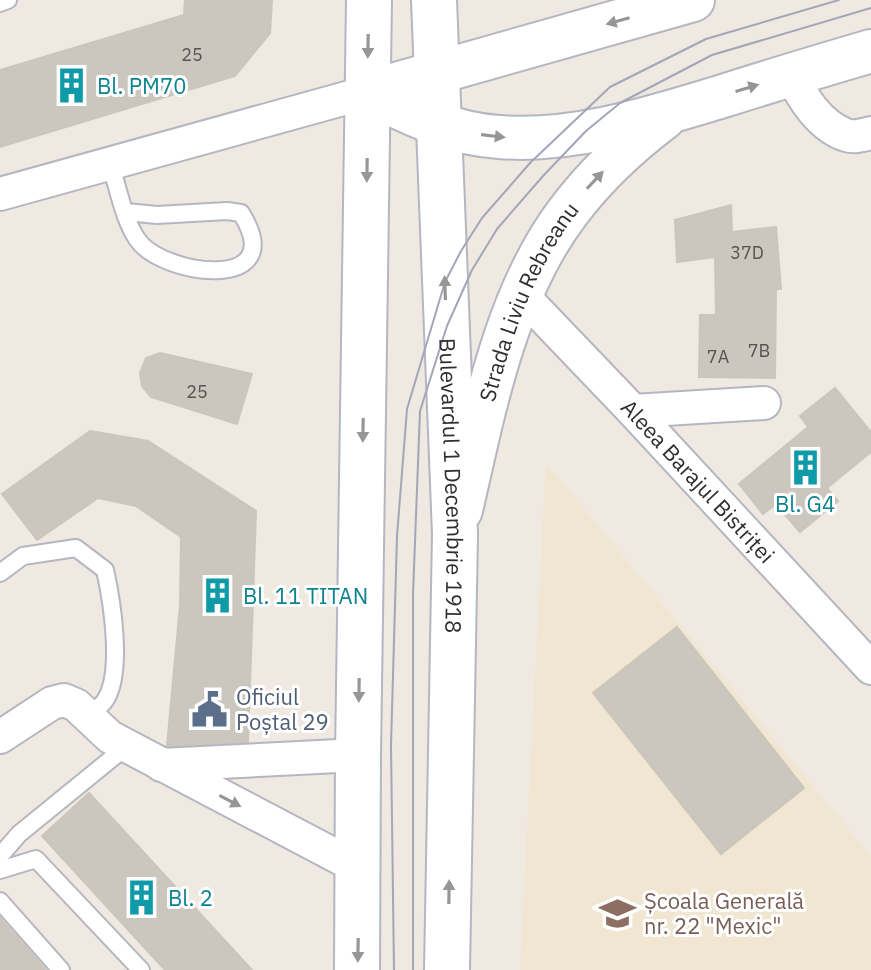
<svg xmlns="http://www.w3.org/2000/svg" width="871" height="970" viewBox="0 0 871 970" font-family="'IBM Plex Sans',sans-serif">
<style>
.education{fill:#f0e6d1}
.building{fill:#cbc7bf;stroke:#cbc5ba;stroke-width:2}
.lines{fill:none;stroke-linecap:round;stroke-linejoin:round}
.service-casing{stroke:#b4b7c1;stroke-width:20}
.minor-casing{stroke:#b4b7c1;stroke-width:36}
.tertiary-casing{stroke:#b4b7c1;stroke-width:46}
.secondary-casing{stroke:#b4b7c1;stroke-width:48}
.service{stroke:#fff;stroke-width:16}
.minor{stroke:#fff;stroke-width:32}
.tertiary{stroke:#fff;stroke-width:42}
.secondary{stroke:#fff;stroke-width:44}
.tram{stroke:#a3a6b8;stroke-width:2}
.oneway{fill:#969696}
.labels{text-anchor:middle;stroke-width:6;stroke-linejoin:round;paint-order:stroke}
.number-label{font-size:18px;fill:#555452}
.culture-label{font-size:22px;fill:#0d838f;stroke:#fff;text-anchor:start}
.street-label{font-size:22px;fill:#2e2e2e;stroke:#fff}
.service-label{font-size:22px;fill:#4e5e75;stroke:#fff;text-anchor:start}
.education-label{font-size:22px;fill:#785e54;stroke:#fff;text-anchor:start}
</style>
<rect width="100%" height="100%" fill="#efe9e1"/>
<polygon class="education" points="546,463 871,856 871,970 520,970"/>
<g class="building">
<polygon points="185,0 272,0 270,33 235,76 0,147 0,70 184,15"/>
<polygon points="731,205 732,232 776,227 781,289 776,289 775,378 699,377 700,315 716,315 715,257 677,262 675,220"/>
<polygon points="160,353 252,374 237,424 151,397 142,386 140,373 146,358"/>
<polygon points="835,388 871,432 871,452 827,488 838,501 800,532 776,504 763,514 739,484 808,427 800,416"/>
<polygon points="90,431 148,441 256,511 248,742 167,746 180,605 181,537 136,506 98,498 37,540 2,494"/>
<polygon points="677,627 804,788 721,854 593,693"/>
<polygon points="89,793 252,970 165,970 42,836"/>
<polygon points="0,918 46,970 0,970"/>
</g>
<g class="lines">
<defs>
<g id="service">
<polyline points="0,3 8,0"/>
<path d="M 110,163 C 118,187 123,218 137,239 C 161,276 292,294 241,213 L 227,211 L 157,215 L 126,212"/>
<path d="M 0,573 L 23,556 L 76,548 L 105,570 C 112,601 123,670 106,699 C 102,706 94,711 88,716"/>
<polyline points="0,856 19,834 127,746"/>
<polyline points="0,870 36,859 141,970"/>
<polyline points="0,901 61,970"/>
</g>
<g id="minor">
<path d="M 792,75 C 802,98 820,126 846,135 C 854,138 863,135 871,133"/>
<polyline points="0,194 368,92"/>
<path id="s1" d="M 522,295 L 633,411 L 871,668"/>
<polyline points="633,411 764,403"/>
<polyline points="0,737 52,703 64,700 76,705 110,737 359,868"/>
<polyline points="161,765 358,755"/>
</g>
<g id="tertiary">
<path d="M 368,92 C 409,114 452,134 499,137 C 573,143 650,118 720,97 C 770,81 820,66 871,51"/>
<polyline points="368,92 693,0"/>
<path id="s2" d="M 461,510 C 484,411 505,295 568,212 C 595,176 628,145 664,118"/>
</g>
<g id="secondary">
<path id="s3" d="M 434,0 L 455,534 L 447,970"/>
<polyline points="357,970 358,755 369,0"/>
</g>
</defs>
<use href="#service" class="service-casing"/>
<use href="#minor" class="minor-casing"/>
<use href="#tertiary" class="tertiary-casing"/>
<use href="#secondary" class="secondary-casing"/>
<use href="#service" class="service"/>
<use href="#minor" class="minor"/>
<use href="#tertiary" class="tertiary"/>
<use href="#secondary" class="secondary"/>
<g class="tram">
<polyline points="394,970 391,745 397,536 407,409 445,282 461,251 482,218 530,163 610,87 706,39 839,0"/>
<polyline points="413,970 413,594 420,411 447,326 472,270 497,229 543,176 586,131 620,103 712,55 871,8"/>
</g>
</g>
<defs><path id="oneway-solid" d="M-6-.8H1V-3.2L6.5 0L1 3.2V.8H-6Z" transform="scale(2)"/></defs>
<g class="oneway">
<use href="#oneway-solid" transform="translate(618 21) rotate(164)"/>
<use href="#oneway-solid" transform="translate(368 46) rotate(91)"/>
<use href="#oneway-solid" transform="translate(747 88) rotate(-17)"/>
<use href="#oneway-solid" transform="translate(493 136) rotate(7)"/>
<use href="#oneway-solid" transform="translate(367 170) rotate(91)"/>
<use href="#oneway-solid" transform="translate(595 180) rotate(-47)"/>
<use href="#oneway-solid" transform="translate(445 288) rotate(-92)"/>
<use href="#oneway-solid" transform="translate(363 430) rotate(91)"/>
<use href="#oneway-solid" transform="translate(359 690) rotate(91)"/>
<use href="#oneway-solid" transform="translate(230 801) rotate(28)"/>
<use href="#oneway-solid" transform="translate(449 892) rotate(-89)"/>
<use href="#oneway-solid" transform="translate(358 950) rotate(91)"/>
</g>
<defs>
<symbol id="building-bare" viewBox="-9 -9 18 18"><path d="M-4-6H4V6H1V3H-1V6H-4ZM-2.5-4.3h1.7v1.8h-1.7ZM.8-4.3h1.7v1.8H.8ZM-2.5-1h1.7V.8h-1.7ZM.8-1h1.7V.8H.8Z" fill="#0f9aa8" stroke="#fff" stroke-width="2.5" paint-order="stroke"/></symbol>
<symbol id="civic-bare" viewBox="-9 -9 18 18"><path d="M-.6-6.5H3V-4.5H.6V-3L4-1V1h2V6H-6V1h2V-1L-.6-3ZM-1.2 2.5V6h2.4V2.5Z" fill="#5c6f8a" stroke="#fff" stroke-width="2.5" paint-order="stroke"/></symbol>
<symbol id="school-bare" viewBox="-9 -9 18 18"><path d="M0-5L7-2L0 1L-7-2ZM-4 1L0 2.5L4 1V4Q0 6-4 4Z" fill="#8d6e63" stroke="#fff" stroke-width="2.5" paint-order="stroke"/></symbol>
</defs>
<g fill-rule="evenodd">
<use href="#building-bare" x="46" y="60" width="51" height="51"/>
<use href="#building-bare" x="780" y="442" width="51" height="51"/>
<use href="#building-bare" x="192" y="570" width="51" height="51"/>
<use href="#civic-bare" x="184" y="684" width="51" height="51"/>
<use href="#building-bare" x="116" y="872" width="51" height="51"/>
<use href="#school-bare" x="592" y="888" width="51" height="51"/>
</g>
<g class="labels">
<g class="number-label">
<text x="192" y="61">25</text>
<text x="747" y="259">37D</text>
<text x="759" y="357">7B</text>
<text x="718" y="363">7A</text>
<text x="197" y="398">25</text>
</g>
<g class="culture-label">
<text x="97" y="94">Bl. PM70</text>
<text x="805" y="512" text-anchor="middle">Bl. G4</text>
<text x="243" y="604">Bl. 11 TITAN</text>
<text x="168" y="906">Bl. 2</text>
</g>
<g class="street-label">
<text dy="8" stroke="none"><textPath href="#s2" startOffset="220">Strada Liviu Rebreanu</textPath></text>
<text dy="8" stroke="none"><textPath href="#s1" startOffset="256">Aleea Barajul Bistriței</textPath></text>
<text dy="8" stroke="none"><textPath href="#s3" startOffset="486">Bulevardul 1 Decembrie 1918</textPath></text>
</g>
<g class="service-label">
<text x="236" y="705">Oficiul<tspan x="236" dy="25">Poștal 29</tspan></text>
</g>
<g class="education-label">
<text x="644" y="909">Școala Generală<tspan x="644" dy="25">nr. 22 "Mexic"</tspan></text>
</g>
</g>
</svg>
